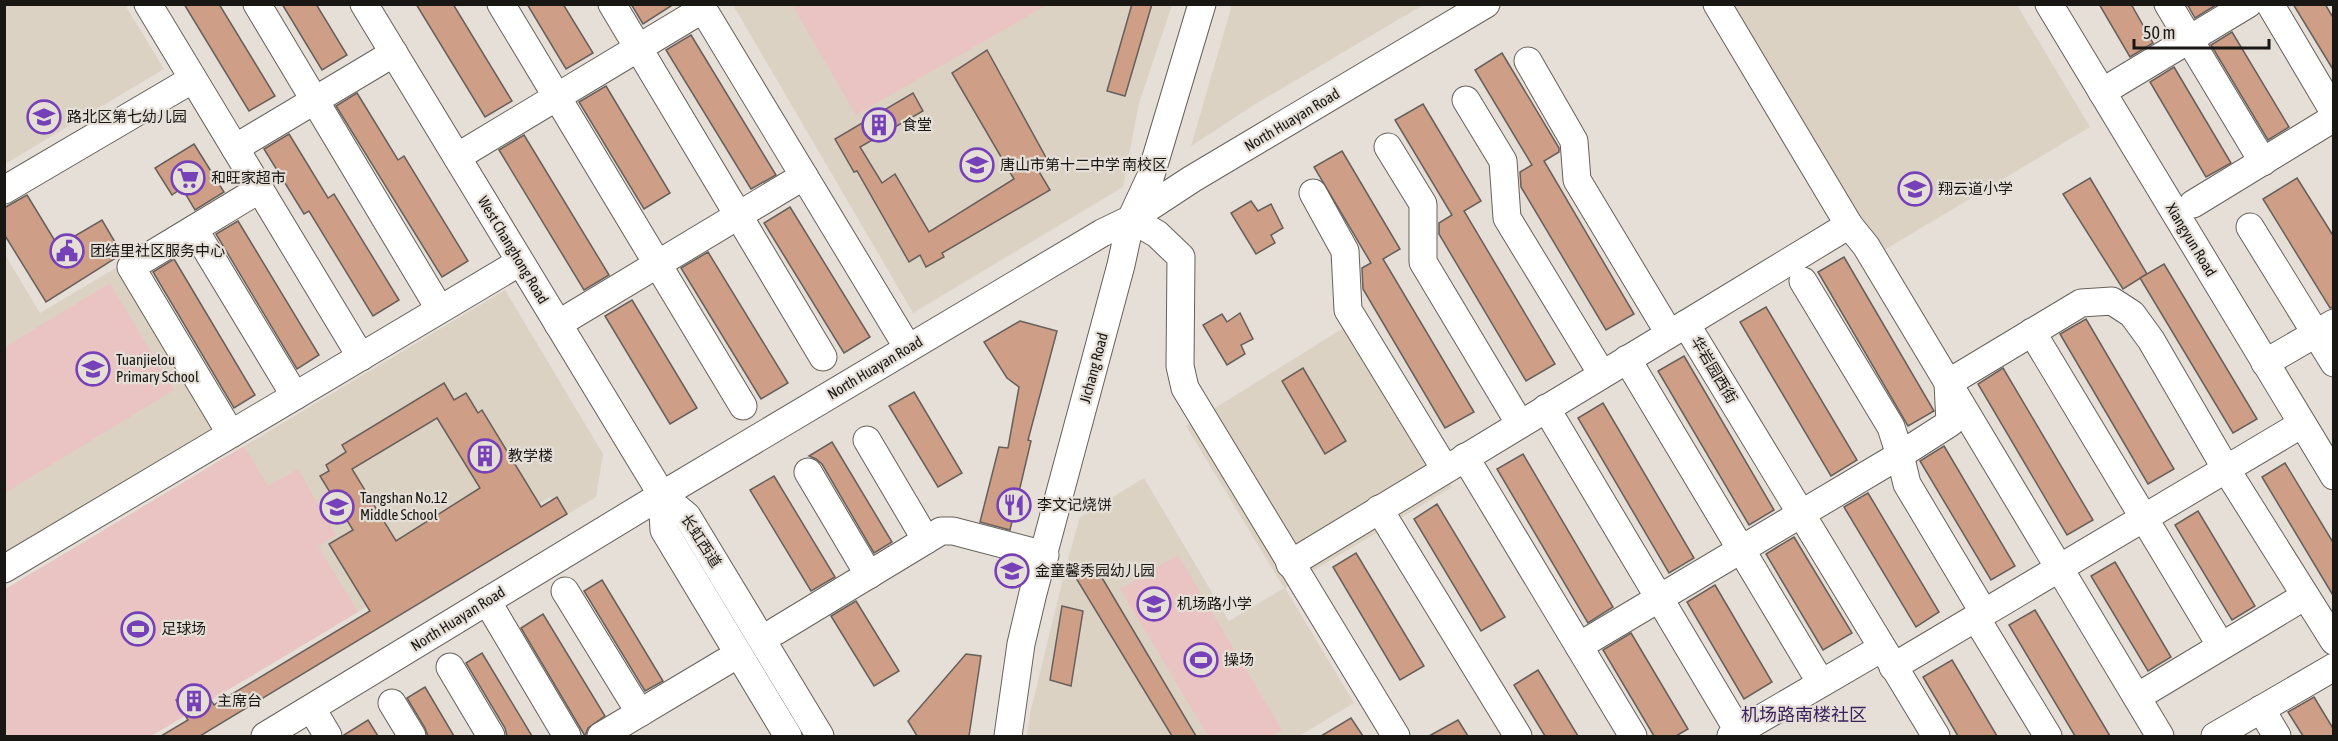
<svg xmlns="http://www.w3.org/2000/svg" width="2338" height="741" viewBox="0 0 2338 741" font-family="'Asap Condensed','Noto Sans SC',sans-serif">
<style>
.built{fill:#dcd2c4}
.green{fill:#e9c4c2}
.building{fill:#ce9e86;stroke:#675f5b;stroke-width:1.5;fill-rule:evenodd}
.lines{fill:none;stroke-linecap:round;stroke-linejoin:round}
.minor-casing{stroke:#66615a;stroke-width:29}
.minor{stroke:#fff;stroke-width:27}
.labels{text-anchor:middle;stroke-width:4.5;stroke-linejoin:round;paint-order:stroke}
.poi-label{font-size:15px;fill:#191714;stroke:#e5dfd8;text-anchor:start}
.street-label{font-size:15px;fill:#191714;stroke:#e5dfd8}
.quarter-label{font-size:18px;fill:#3b225c;stroke:#e5dfd8}
</style>
<rect width="100%" height="100%" fill="#e5dfd8"/>
<g class="built">
<polygon points="4,5 125,5 164,69 5,164"/>
<polygon points="733,5 1172,5 1139,103 1123,187 913,313"/>
<polygon points="1232,5 1232,4 1423,5 1254,105 1191,146"/>
<polygon points="1732,5 2017,5 2090,127 1881,252"/>
<polygon points="4,253 40,313 119,266 216,426 5,553"/>
<polygon points="505,290 603,454 596,497 563,517 550,497 151,736 5,736 4,590"/>
<polygon points="1353,322 1452,487 1285,588 1354,703 1299,736 1027,736 1030,714 1066,566 1080,517 1144,478 1229,621 1284,588 1186,426"/>
</g>
<g class="green">
<polygon points="792,5 1047,5 856,115"/>
<polygon points="110,283 174,390 5,493 5,347"/>
<polygon points="244,446 268,486 298,469 336,535 318,546 358,612 151,736 5,736 4,590"/>
<polygon points="1178,555 1282,730 1271,736 1208,736 1120,589"/>
</g>
<g class="building">
<polygon points="184,4 219,4 275,96 249,111"/>
<polygon points="282,4 316,4 347,55 322,70"/>
<polygon points="416,4 453,4 512,101 485,117"/>
<polygon points="527,4 563,4 593,53 566,69"/>
<polygon points="631,4 674,4 643,24"/>
<polygon points="1132,4 1152,4 1125,96 1107,91"/>
<polygon points="2099,4 2131,4 2153,43 2130,57"/>
<polygon points="2187,4 2215,4 2216,5 2195,18"/>
<polygon points="2293,4 2325,4 2334,19 2334,71"/>
<polygon points="2232,32 2289,127 2268,140 2211,45"/>
<polygon points="691,35 776,175 751,189 666,50"/>
<polygon points="987,50 1049,163 1038,170 1050,190 942,253 944,257 926,267 920,255 909,262 857,171 854,172 835,139 913,93 923,111 860,147 882,183 895,174 929,232 1014,179 952,73"/>
<polygon points="1502,53 1559,148 1559,152 1544,161 1634,314 1606,330 1521,187 1520,172 1532,165 1475,70"/>
<polygon points="2174,67 2231,163 2206,177 2150,82"/>
<polygon points="606,86 670,193 644,209 579,102"/>
<polygon points="357,93 398,160 404,156 468,261 442,277 336,106"/>
<polygon points="1423,104 1481,201 1464,211 1555,364 1526,381 1439,234 1439,223 1452,215 1395,120"/>
<polygon points="289,134 328,198 334,194 399,300 373,316 309,211 304,214 264,149"/>
<polygon points="524,135 609,275 584,290 499,150"/>
<polygon points="194,144 224,192 195,210 182,188 172,195 155,168"/>
<polygon points="1342,151 1400,249 1383,259 1474,412 1445,428 1363,289 1362,268 1371,263 1314,167"/>
<polygon points="2090,178 2147,274 2123,289 2063,194"/>
<polygon points="2297,178 2334,237 2334,307 2330,308 2263,199"/>
<polygon points="27,195 58,246 102,220 122,254 46,302 4,234 4,208"/>
<polygon points="1251,201 1258,211 1271,204 1283,228 1271,235 1275,243 1256,254 1231,213"/>
<polygon points="790,207 870,337 844,353 764,223"/>
<polygon points="238,221 319,355 297,369 216,234"/>
<polygon points="708,252 788,383 761,399 681,268"/>
<polygon points="1844,257 1934,411 1908,426 1818,272"/>
<polygon points="174,259 255,395 234,408 153,272"/>
<polygon points="2164,264 2257,419 2233,433 2140,278"/>
<polygon points="632,300 697,408 670,424 605,316"/>
<polygon points="1766,307 1857,460 1831,476 1740,322"/>
<polygon points="1240,313 1253,339 1241,345 1245,354 1227,365 1203,325 1222,314 1227,322"/>
<polygon points="2086,319 2174,469 2148,484 2060,334"/>
<polygon points="1020,321 1057,331 1028,440 1031,441 1010,530 980,522 999,447 1008,448 1019,387 1007,378 984,342"/>
<polygon points="1684,356 1774,510 1749,525 1658,371"/>
<polygon points="1303,368 1346,441 1325,454 1282,381"/>
<polygon points="2003,368 2093,520 2067,535 1978,384"/>
<path d="M 444,383 L 454,400 L 466,393 L 478,413 L 482,410 L 541,507 L 557,497 L 567,514 L 200,736 L 161,736 L 188,720 L 176,700 L 201,685 L 214,705 L 370,611 L 329,544 L 353,530 L 320,476 L 329,471 L 326,465 L 346,452 L 342,445 ZM 437,418 L 480,488 L 396,541 L 352,469 Z"/>
<polygon points="914,392 962,473 938,487 889,406"/>
<polygon points="1603,403 1694,558 1669,573 1578,418"/>
<polygon points="832,442 892,542 874,553 822,464 816,459 809,456"/>
<polygon points="1944,446 2015,566 1991,580 1920,461"/>
<polygon points="1523,454 1613,607 1588,623 1497,469"/>
<polygon points="2285,463 2334,544 2334,597 2262,477"/>
<polygon points="774,476 835,577 811,591 750,490"/>
<polygon points="1868,493 1939,612 1916,627 1844,507"/>
<polygon points="1437,504 1505,617 1481,631 1414,519"/>
<polygon points="2198,511 2255,606 2232,620 2175,525"/>
<polygon points="1794,537 1852,633 1823,650 1766,554"/>
<polygon points="1356,553 1424,666 1400,680 1333,567"/>
<polygon points="2115,562 2171,657 2148,671 2091,576"/>
<polygon points="1095,566 1196,736 1172,736 1076,578"/>
<polygon points="602,580 663,681 645,691 584,591"/>
<polygon points="1715,585 1772,682 1744,699 1687,602"/>
<polygon points="856,601 899,671 874,686 831,616"/>
<polygon points="1062,606 1083,611 1071,686 1050,680"/>
<polygon points="2035,610 2110,736 2075,736 2009,625"/>
<polygon points="543,614 605,716 588,728 585,736 521,628"/>
<polygon points="1631,633 1688,729 1676,736 1654,736 1603,650"/>
<polygon points="482,653 532,736 507,736 505,728 466,663"/>
<polygon points="966,654 981,656 969,736 917,736 908,721"/>
<polygon points="1952,660 1997,736 1958,736 1923,677"/>
<polygon points="1538,670 1578,736 1545,736 1514,685"/>
<polygon points="425,687 454,736 428,736 425,728 407,698"/>
<polygon points="2314,697 2334,730 2334,736 2303,736 2288,712"/>
<polygon points="1351,718 1363,736 1321,736"/>
<polygon points="368,720 378,736 344,736 344,735"/>
<polygon points="1458,720 1468,736 1429,736"/>
</g>
<g class="lines">
<defs>
<g id="minor">
<polyline points="148,4 361,357"/>
<polyline points="257,4 439,308"/>
<polyline points="364,4 662,495 687,516 820,736"/>
<polyline points="501,4 743,406"/>
<polyline points="612,4 823,357"/>
<polyline points="700,4 908,348"/>
<polyline points="1717,4 1849,225 1686,324 1936,736"/>
<polyline points="2049,4 2334,476"/>
<polyline points="2168,4 2263,162"/>
<polyline points="2270,4 2334,112"/>
<polyline points="1528,61 1574,141 1577,180 1669,333"/>
<polyline points="2102,92 2248,4"/>
<polyline points="1466,100 1503,161 1507,218 1602,374"/>
<polyline points="1388,147 1423,204 1423,262 1520,424"/>
<polyline points="235,148 394,53"/>
<polyline points="457,157 703,9"/>
<polyline points="4,190 193,79"/>
<polyline points="1313,193 1345,251 1348,310 1445,469"/>
<polyline points="2193,204 2334,118"/>
<polyline points="1131,219 1157,234 1181,257 1180,366 1185,388 1396,736"/>
<polyline points="1849,225 1866,246 2160,736"/>
<polyline points="2250,227 2334,363"/>
<polyline points="194,229 295,396"/>
<polyline points="1803,281 1891,427 1900,455 1950,423 1948,383 2081,303 2112,301 2132,314 2151,340 2226,469 2334,641"/>
<polyline points="558,324 804,176"/>
<polyline points="2032,332 2221,646"/>
<polyline points="1627,359 1821,683"/>
<polyline points="2265,363 2334,323"/>
<polyline points="1546,408 1739,732"/>
<polyline points="231,434 131,267 260,189"/>
<polyline points="867,440 926,540"/>
<polyline points="1465,457 1633,736"/>
<polyline points="808,472 869,575"/>
<polyline points="662,495 664,530 788,736"/>
<polyline points="1379,509 1518,736"/>
<polyline points="1290,564 1686,324"/>
<polyline points="4,569 520,262"/>
<polyline points="565,591 640,713"/>
<polyline points="487,601 567,736"/>
<polyline points="1976,618 2048,736"/>
<polyline points="776,631 941,531 953,531 1045,555"/>
<polyline points="1579,646 1900,455 1907,484 1984,613"/>
<polyline points="450,667 491,736"/>
<polyline points="1893,667 2302,424"/>
<polyline points="2137,697 2305,596"/>
<polyline points="392,703 412,736"/>
<polyline points="312,709 328,736"/>
<polyline points="2261,709 2277,736"/>
<polyline points="265,736 662,495 1102,233 1131,219 1192,179 1486,4"/>
<polyline points="601,736 725,662"/>
<polyline points="1008,736 1021,644 1033,593 1121,265 1131,219 1150,178 1202,4"/>
<polyline points="1731,736 1882,648"/>
<polyline points="2215,736 2334,667"/>
</g>
</defs>
<use href="#minor" class="minor-casing"/>
<use href="#minor" class="minor"/>
</g>
<defs>
<symbol id="school-ring" viewBox="-11 -11 22 22"><circle r="9.5" fill="#e5dfd8" stroke="#7641b8" stroke-width="1.5"/><path d="M0-5L7-2L0 1L-7-2ZM-4 1L0 2.5L4 1V4Q0 6-4 4Z" fill="#7641b8"/></symbol>
<symbol id="building-ring" viewBox="-11 -11 22 22"><circle r="9.5" fill="#e5dfd8" stroke="#7641b8" stroke-width="1.5"/><path d="M-4-6H4V6H1V3H-1V6H-4ZM-2.5-4.3h1.7v1.8h-1.7ZM.8-4.3h1.7v1.8H.8ZM-2.5-1h1.7V.8h-1.7ZM.8-1h1.7V.8H.8Z" fill="#7641b8"/></symbol>
<symbol id="supermarket-ring" viewBox="-11 -11 22 22"><circle r="9.5" fill="#e5dfd8" stroke="#7641b8" stroke-width="1.5"/><path d="M-6-5.5h2.5l.6 2H6L4.5 2H-2.5L-4.4-4H-6ZM-1.5 3.2a1.3 1.3 0 1 0 .1 0ZM3 3.2a1.3 1.3 0 1 0 .1 0Z" fill="#7641b8"/></symbol>
<symbol id="civic-ring" viewBox="-11 -11 22 22"><circle r="9.5" fill="#e5dfd8" stroke="#7641b8" stroke-width="1.5"/><path d="M-.6-6.5H3V-4.5H.6V-3L4-1V1h2V6H-6V1h2V-1L-.6-3ZM-1.2 2.5V6h2.4V2.5Z" fill="#7641b8"/></symbol>
<symbol id="restaurant-ring" viewBox="-11 -11 22 22"><circle r="9.5" fill="#e5dfd8" stroke="#7641b8" stroke-width="1.5"/><path d="M-5-6h1v4h1v-4h1v4h1v-4h1v5L-1.5 .5V6h-2V.5L-5-1ZM5-6V6H3V1.5H1.5Q1.5-4 5-6Z" fill="#7641b8"/></symbol>
<symbol id="stadium-ring" viewBox="-11 -11 22 22"><circle r="9.5" fill="#e5dfd8" stroke="#7641b8" stroke-width="1.5"/><path d="M0-5a6.5 5 0 1 0 0 10a6.5 5 0 1 0 0-10ZM-3.5-1.8h7v3.6h-7Z" fill="#7641b8"/></symbol>
</defs>
<g fill-rule="evenodd">
<use href="#school-ring" x="25" y="98" width="38" height="38"/>
<use href="#building-ring" x="860" y="106" width="38" height="38"/>
<use href="#school-ring" x="958" y="146" width="38" height="38"/>
<use href="#supermarket-ring" x="169" y="159" width="38" height="38"/>
<use href="#school-ring" x="1896" y="170" width="38" height="38"/>
<use href="#civic-ring" x="48" y="232" width="38" height="38"/>
<use href="#school-ring" x="74" y="350" width="38" height="38"/>
<use href="#building-ring" x="466" y="437" width="38" height="38"/>
<use href="#restaurant-ring" x="995" y="486" width="38" height="38"/>
<use href="#school-ring" x="318" y="488" width="38" height="38"/>
<use href="#school-ring" x="993" y="552" width="38" height="38"/>
<use href="#school-ring" x="1135" y="585" width="38" height="38"/>
<use href="#stadium-ring" x="119" y="610" width="38" height="38"/>
<use href="#stadium-ring" x="1182" y="641" width="38" height="38"/>
<use href="#building-ring" x="175" y="682" width="38" height="38"/>
</g>
<g class="labels">
<g class="poi-label">
<text x="67" y="122">路北区第七幼儿园</text>
<text x="902" y="130">食堂</text>
<text x="1000" y="170">唐山市第十二中学 南校区</text>
<text x="211" y="183">和旺家超市</text>
<text x="1938" y="194">翔云道小学</text>
<text x="90" y="256">团结里社区服务中心</text>
<text x="116" y="365">Tuanjielou<tspan x="116" dy="17">Primary School</tspan></text>
<text x="508" y="461">教学楼</text>
<text x="360" y="503">Tangshan No.12<tspan x="360" dy="17">Middle School</tspan></text>
<text x="1037" y="510">李文记烧饼</text>
<text x="1035" y="576">金童馨秀园幼儿园</text>
<text x="1177" y="609">机场路小学</text>
<text x="161" y="634">足球场</text>
<text x="1224" y="665">操场</text>
<text x="217" y="706">主席台</text>
</g>
<g class="street-label">
<text transform="translate(1292 120) rotate(-31)" y="5">North Huayan Road</text>
<text transform="translate(2191 240) rotate(59)" y="5">Xiangyun Road</text>
<text transform="translate(513 250) rotate(59)" y="5">West Changhong Road</text>
<text transform="translate(875 368) rotate(-31)" y="5">North Huayan Road</text>
<text transform="translate(1094 368) rotate(-75)" y="5">Jichang Road</text>
<text transform="translate(1714 370) rotate(59)" y="5">华岩园西街</text>
<text transform="translate(701 541) rotate(57)" y="5">长虹西道</text>
<text transform="translate(458 619) rotate(-32)" y="5">North Huayan Road</text>
</g>
<g class="quarter-label">
<text x="1804" y="721">机场路南楼社区</text>
</g>
</g>
<rect width="2338" height="741" fill="none" stroke="#191714" stroke-width="12"/>
<path d="M2134 39v9h135v-9" fill="none" stroke="#191714" stroke-width="3"/>
<text x="2143" y="39" font-size="18" fill="#191714" stroke="#e5dfd8" stroke-width="4.5" paint-order="stroke">50 m</text>
</svg>
